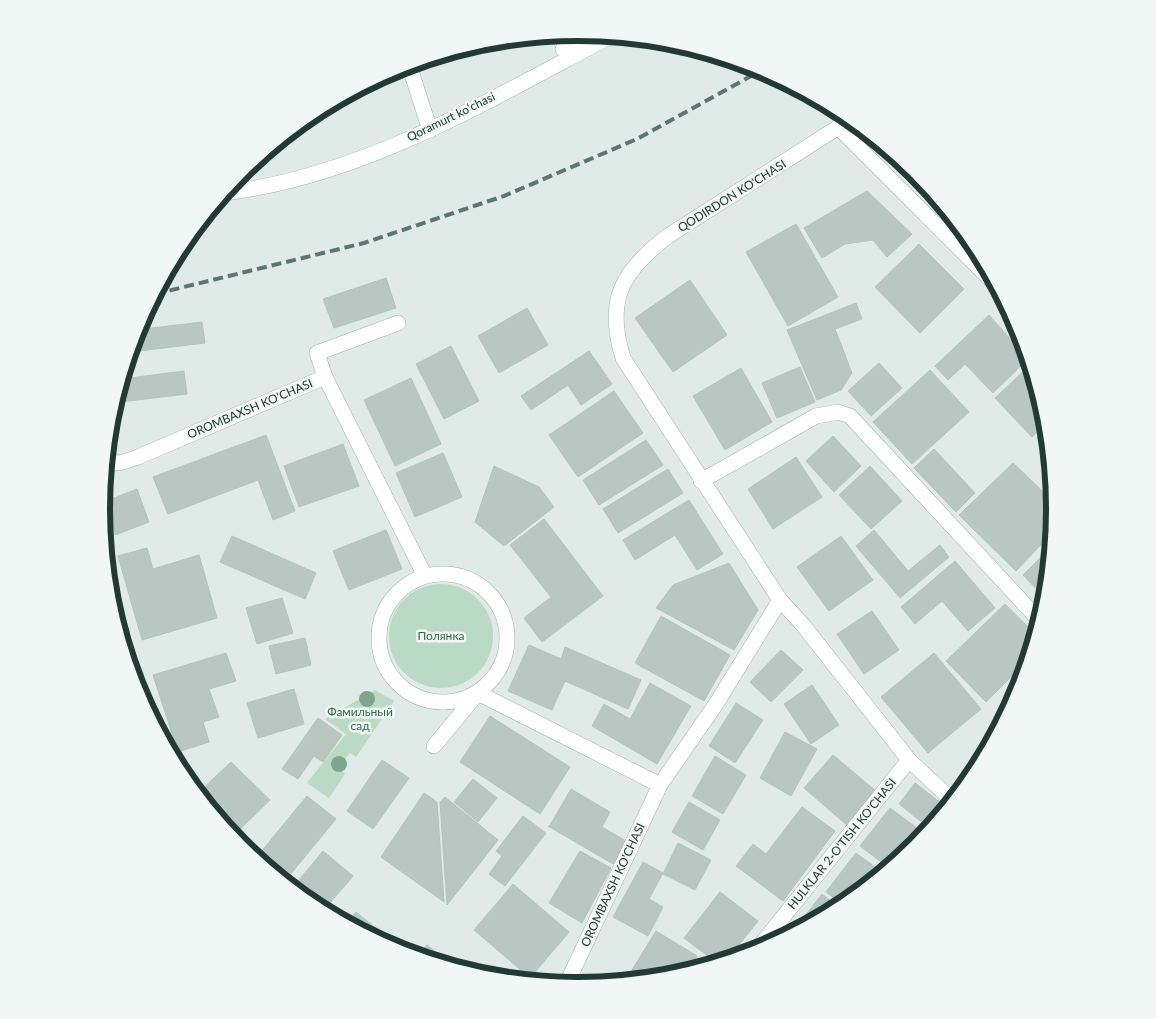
<svg xmlns="http://www.w3.org/2000/svg" width="1156" height="1019" viewBox="0 0 1156 1019" font-family="Lato,sans-serif">
<style>
.green{fill:#badac5}
.building{fill:#b9c7c2;stroke:#b3c3bd}
.lines{fill:none;stroke-linecap:round;stroke-linejoin:round}
.street-casing{stroke:#a3b1ad;stroke-width:16}
.secondary-casing{stroke:#a0b5af;stroke-width:16}
.street{stroke:#fff;stroke-width:15}
.secondary{stroke:#fff;stroke-width:15}
.rail{stroke:#5c7570;stroke-width:4;stroke-dasharray:10 5;stroke-linecap:butt}
.tree{fill:#7fa591}
.labels{text-anchor:middle;stroke-width:5;stroke-linejoin:round;paint-order:stroke}
.street-label{font-size:12px;fill:#223934;stroke:#f0f7f4}
.park-label{font-size:12px;fill:#2f6d4b;stroke:#f0f7f4}
.rim{fill:none;stroke:#223934;stroke-width:6}
</style>
<rect width="100%" height="100%" fill="#e0eae6"/>
<g class="green">
<circle cx="441" cy="636" r="52"/>
<polygon points="375,690 394,701 356,757 350,753 338,768 345,774 329,798 307,783 346,734 325,719"/>
</g>
<g class="building">
<polygon points="867,191 912,234 887,257 873,240 845,244 822,258 804,228"/>
<polygon points="796,224 838,297 788,326 746,252"/>
<polygon points="919,244 964,289 920,333 875,287"/>
<polygon points="386,278 396,308 334,328 323,299"/>
<polygon points="690,280 727,335 673,372 635,318"/>
<polygon points="856,303 862,319 835,329 852,373 841,390 817,400 787,330"/>
<polygon points="527,308 548,345 499,373 478,336"/>
<polygon points="989,315 1028,359 993,393 965,364 948,380 935,366"/>
<polygon points="202,322 205,343 130,352 136,330"/>
<polygon points="451,346 479,401 444,419 416,364"/>
<polygon points="589,351 612,384 581,405 568,385 531,410 521,396"/>
<polygon points="879,363 902,388 871,416 848,391"/>
<polygon points="1030,365 1047,423 1032,437 995,398"/>
<polygon points="800,367 815,402 777,418 762,383"/>
<polygon points="741,368 772,422 725,450 693,396"/>
<polygon points="930,370 969,412 912,464 873,422"/>
<polygon points="184,371 187,394 120,402 119,389 122,379"/>
<polygon points="411,378 441,444 395,466 364,400"/>
<polygon points="614,391 643,433 578,477 549,435"/>
<polygon points="1047,428 1049,452 1037,438"/>
<polygon points="266,435 295,511 273,520 258,480 168,514 153,477"/>
<polygon points="833,436 861,466 834,492 806,461"/>
<polygon points="646,440 663,465 599,505 583,480"/>
<polygon points="343,444 359,486 299,507 284,466"/>
<polygon points="934,449 975,493 956,512 914,468"/>
<polygon points="443,453 462,497 415,517 396,473"/>
<polygon points="796,457 822,497 773,529 748,489"/>
<polygon points="1013,463 1054,502 1055,510 1053,532 1016,571 959,515"/>
<polygon points="494,466 539,487 554,507 504,546 475,522"/>
<polygon points="870,466 902,501 871,529 839,495"/>
<polygon points="668,469 683,493 618,533 603,509"/>
<polygon points="137,489 149,522 115,535 104,502"/>
<polygon points="689,500 723,554 697,570 675,535 635,560 623,540"/>
<polygon points="544,519 603,596 542,642 524,618 551,597 510,545"/>
<polygon points="386,530 402,569 349,590 333,551"/>
<polygon points="874,530 908,571 940,545 949,557 900,598 856,546"/>
<polygon points="232,536 316,573 305,599 220,562"/>
<polygon points="841,536 873,580 829,611 797,567"/>
<polygon points="1051,547 1046,599 1023,575"/>
<polygon points="147,548 153,569 199,555 217,618 142,640 118,556"/>
<polygon points="955,561 995,608 968,631 942,601 915,624 901,607"/>
<polygon points="729,563 758,610 734,650 656,608 673,585"/>
<polygon points="282,598 293,633 257,644 246,608"/>
<polygon points="1005,604 1036,635 1028,660 986,702 946,661"/>
<polygon points="872,611 899,650 864,674 837,634"/>
<polygon points="661,616 730,655 704,701 635,663"/>
<polygon points="305,638 311,665 276,674 269,646"/>
<polygon points="529,645 561,659 565,647 641,680 628,709 565,681 552,710 508,691"/>
<polygon points="781,650 803,670 771,702 750,682"/>
<polygon points="226,653 236,681 209,689 219,717 203,722 209,742 178,752 153,675"/>
<polygon points="934,653 981,709 928,753 881,697"/>
<polygon points="1024,675 1020,688 1015,683"/>
<polygon points="650,683 691,706 657,764 592,726 604,704 630,719"/>
<polygon points="812,685 839,725 811,744 784,704"/>
<polygon points="294,689 304,724 258,738 247,703"/>
<polygon points="736,703 763,720 735,763 709,746"/>
<polygon points="490,716 570,767 540,814 460,762"/>
<polygon points="318,718 342,735 323,762 314,756 298,779 282,769"/>
<polygon points="785,732 817,749 791,796 760,778"/>
<polygon points="984,751 986,753 974,775 966,786 960,781"/>
<polygon points="833,755 884,798 855,832 804,788"/>
<polygon points="715,756 746,775 723,814 692,796"/>
<polygon points="382,760 409,778 373,829 347,811"/>
<polygon points="231,762 270,800 232,837 197,794"/>
<polygon points="473,779 497,798 478,822 454,802"/>
<polygon points="915,783 941,803 924,824 899,804"/>
<polygon points="571,789 610,812 602,827 626,841 613,864 548,826 549,827"/>
<polygon points="424,793 437,802 444,902 381,857"/>
<polygon points="307,796 336,819 284,882 255,859"/>
<polygon points="445,797 498,840 447,905 440,802"/>
<polygon points="689,802 720,820 703,850 672,832"/>
<polygon points="802,807 835,831 783,901 736,866 753,844 766,854"/>
<polygon points="890,808 917,828 888,867 860,846"/>
<polygon points="523,816 546,833 505,886 489,874 502,856 496,851"/>
<polygon points="678,843 711,860 695,890 663,874"/>
<polygon points="323,851 353,876 324,910 294,886"/>
<polygon points="580,851 611,868 582,923 549,903"/>
<polygon points="856,853 883,873 844,906 826,892"/>
<polygon points="643,862 663,873 649,899 663,907 648,936 613,917"/>
<polygon points="513,884 569,932 530,978 474,930"/>
<polygon points="720,892 758,921 727,960 717,963 684,938"/>
<polygon points="822,894 840,908 791,934"/>
<polygon points="356,912 393,942 389,947 347,924"/>
<polygon points="656,931 697,956 688,972 671,977 649,980 632,970"/>
<polygon points="427,945 456,968 417,957"/>
</g>
<g class="lines">
<defs>
<g id="street">
<polyline points="409,65 430,130"/>
<path d="M 851,119 L 668,236 C 622,271 605,300 623,358 L 780,600 L 803,625 L 909,760 L 953,801"/>
<polyline points="839,128 997,286"/>
<polyline points="325,377 317,353 398,323"/>
<polyline points="106,462 120,463 138,457 325,377 425,576"/>
<polyline points="701,481 816,416 838,412 850,416 1040,621"/>
<circle cx="443" cy="638" r="64"/>
<polyline points="434,746 478,693 660,785"/>
<polyline points="755,952 909,760"/>
<polyline points="566,985 660,785 716,704 780,600"/>
</g>
<g id="secondary">
<polyline points="563,49 592,34"/>
<path d="M 224,193 C 364,176 489,100 611,36"/>
</g>
</defs>
<use href="#street" class="street-casing"/>
<use href="#secondary" class="secondary-casing"/>
<use href="#street" class="street"/>
<use href="#secondary" class="secondary"/>
<polyline class="rail" points="155,294 364,243 504,196 637,139 762,70"/>
</g>
<g class="tree">
<circle cx="367" cy="699" r="8"/>
<circle cx="339" cy="764" r="8"/>
</g>
<g class="labels">
<g class="street-label">
<text transform="translate(451 117) rotate(-26)" y="4">Qoramurt koʻchasi</text>
<text transform="translate(732 196) rotate(-32)" y="4">QODIRDON KO'CHASI</text>
<text transform="translate(250 409) rotate(-23)" y="4">OROMBAXSH KO'CHASI</text>
<text transform="translate(842 844) rotate(-51)" y="4">HULKLAR 2-O'TISH KO'CHASI</text>
<text transform="translate(613 885) rotate(-65)" y="4">OROMBAXSH KO'CHASI</text>
</g>
<g class="park-label">
<text x="441" y="640">Полянка</text>
<text x="360" y="716">Фамильный<tspan x="360" dy="14">сад</tspan></text>
</g>
</g>
<path d="M0 0H1156V1019H0ZM110 509a468 468 0 1 1 936 0a468 468 0 1 1-936 0Z" fill="#f0f7f4" fill-rule="evenodd"/>
<path class="rim" d="M110 509a468 468 0 1 1 936 0a468 468 0 1 1-936 0Z"/>
</svg>
